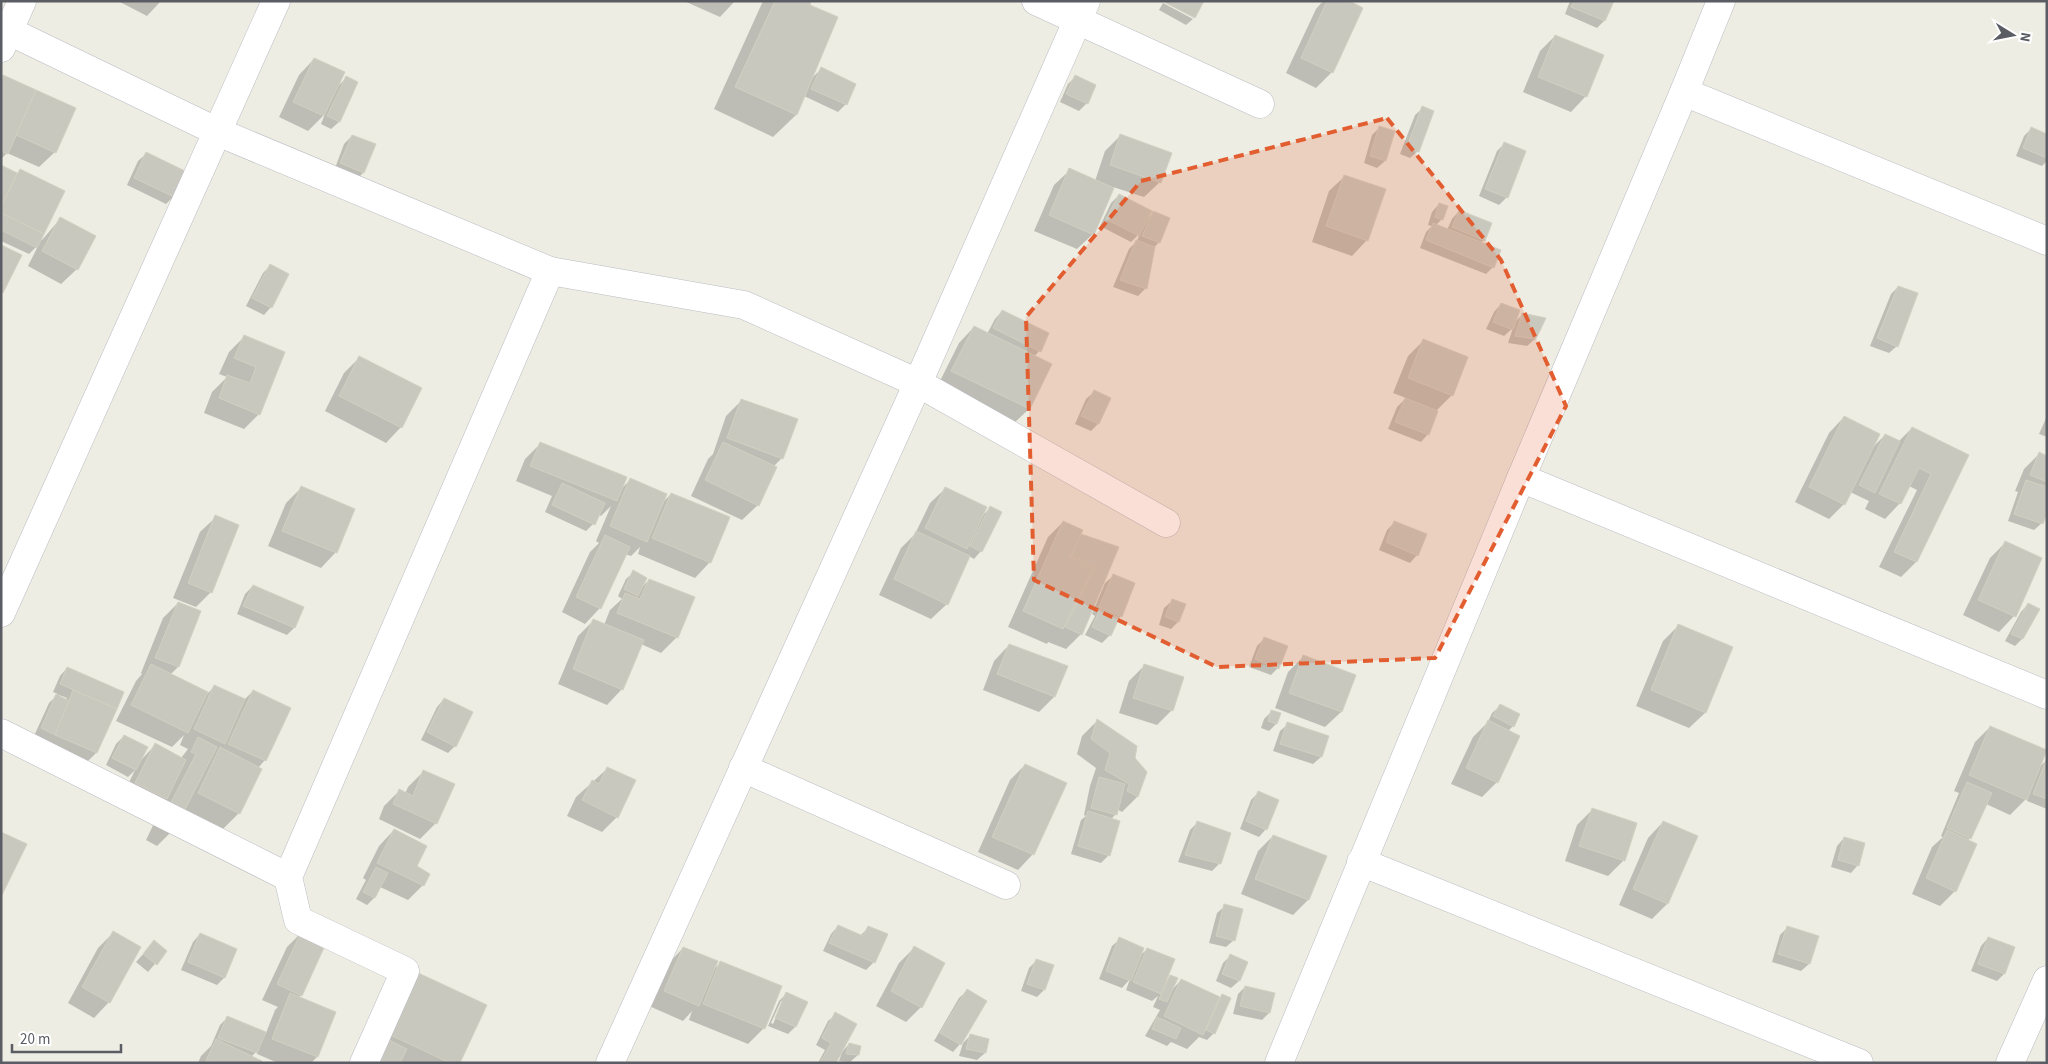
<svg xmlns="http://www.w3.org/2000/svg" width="2048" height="1064" viewBox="0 0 2048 1064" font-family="'Source Sans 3',sans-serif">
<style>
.shadow{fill:#0003;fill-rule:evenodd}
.building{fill:#c9c8bf;stroke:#d3d0c1}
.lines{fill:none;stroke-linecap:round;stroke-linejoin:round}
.minor-casing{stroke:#babcc2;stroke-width:29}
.minor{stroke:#fff;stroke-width:28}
.marked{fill:#e25e31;fill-opacity:0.2;stroke:#e25e31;stroke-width:4;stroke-dasharray:10 6;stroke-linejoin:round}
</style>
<rect width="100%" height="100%" fill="#eeede3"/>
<g class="shadow">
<polygon points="118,1 161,1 147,16"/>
<polygon points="684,1 735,1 720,17"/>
<polygon points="763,1 810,1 811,79 821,69 846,104 838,112 804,96 796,115 773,137 714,109"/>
<polygon points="1323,1 1347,1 1362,8 1332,72 1316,88 1286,73 1316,9"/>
<polygon points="1570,1 1612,1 1604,21 1597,28 1565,14"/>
<polygon points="1163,3 1193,19 1186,25 1159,10"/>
<polygon points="1555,36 1586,96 1571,112 1523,92 1540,51"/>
<polygon points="314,59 337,87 346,78 357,83 339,122 331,129 321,124 325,114 308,131 279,117 299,75"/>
<polygon points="1076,76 1087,103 1079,111 1060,102 1068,84"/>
<polygon points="4,77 55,152 39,167 7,153 1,159 1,79"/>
<polygon points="1423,108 1418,151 1410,158 1400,154 1415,115"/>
<polygon points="1379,128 1394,132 1385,161 1377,168 1364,163 1372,135"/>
<polygon points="2031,129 2047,135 2047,161 2042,166 2016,156 2024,136"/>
<polygon points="352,136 363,173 356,180 334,171 344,144"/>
<polygon points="1120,136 1160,182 1144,197 1113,187 1093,234 1077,249 1034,231 1054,185 1070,170 1095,181 1105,151"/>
<polygon points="1504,144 1507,197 1499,205 1479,196 1497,151"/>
<polygon points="146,154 173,197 166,204 127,185 138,161"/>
<polygon points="1,166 17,174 20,170 40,239 42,240 60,219 77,269 61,284 28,266 39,244 29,254 1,241"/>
<polygon points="1345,176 1367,240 1352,256 1312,242 1329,191"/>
<polygon points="1119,195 1147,219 1154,212 1159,242 1154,248 1146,288 1138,296 1113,287 1129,249 1137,241 1140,233 1131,242 1100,226 1111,203"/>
<polygon points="1439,204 1442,219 1436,225 1447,230 1452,219 1459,211 1484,240 1480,244 1493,267 1486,274 1420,248 1426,232 1432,226 1428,225 1432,212"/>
<polygon points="270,266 271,307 264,315 246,306 263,273"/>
<polygon points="1898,287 1897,346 1889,353 1870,346 1891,294"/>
<polygon points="1501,304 1514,323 1522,315 1535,339 1527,346 1508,343 1513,328 1504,336 1486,329 1494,312"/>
<polygon points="1002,311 1039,351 1034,357 1050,364 1029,409 1013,424 937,387 959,343 974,327 987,334 995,319"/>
<polygon points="244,337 284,353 259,414 244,429 204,413 212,392 227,377 219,374 229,352"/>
<polygon points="1423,341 1452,395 1436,411 1428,434 1421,442 1388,429 1397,407 1406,398 1393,393 1408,356"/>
<polygon points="359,358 401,427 386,443 325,411 344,373"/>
<polygon points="1094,392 1110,399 1098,424 1091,431 1075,424 1086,399"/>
<polygon points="742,400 782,458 773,467 758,505 742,520 691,496 708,459 713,454 726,416"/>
<polygon points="2047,416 2047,437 2039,434"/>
<polygon points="1844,417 1873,447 1885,435 1898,442 1912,428 1967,455 1916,562 1901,577 1879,567 1917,490 1909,486 1900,503 1885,519 1865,509 1869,501 1850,492 1844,504 1829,519 1795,502 1829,433"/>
<polygon points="540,444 620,490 630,480 662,503 671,494 710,562 695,578 638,554 640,547 631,556 625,554 600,608 585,624 562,612 590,552 599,543 596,541 611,506 601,516 598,514 593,524 586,531 545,512 552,496 516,481 525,459"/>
<polygon points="2039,454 2047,457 2047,510 2042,523 2034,530 2008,521 2018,492 2015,491 2024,469"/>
<polygon points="301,488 336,552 321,568 268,546 286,503"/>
<polygon points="946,488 981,517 990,508 981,551 974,559 969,556 947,604 931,619 879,595 901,548 915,534 930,503"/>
<polygon points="216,517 211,592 196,607 173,598 200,532"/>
<polygon points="1063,522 1079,535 1118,547 1081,634 1066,649 1048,642 1047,644 1008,627 1048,537"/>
<polygon points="1395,522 1417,555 1410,563 1379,550 1387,530"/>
<polygon points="2005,543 2014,616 1999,632 1963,615 1990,558"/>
<polygon points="634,572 641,588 649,580 677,637 661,653 641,644 622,689 607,705 558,684 578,636 593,621 604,625 610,610 622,599 618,596 626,579"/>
<polygon points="1113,576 1121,616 1116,621 1110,635 1102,643 1085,635 1095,616 1092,614 1105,583"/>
<polygon points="253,586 303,608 294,628 287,635 237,614 245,594"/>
<polygon points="1172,601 1178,622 1171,629 1159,625 1164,608"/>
<polygon points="178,603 178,667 170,675 204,697 214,687 244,700 253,691 265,760 258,768 239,813 223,829 184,809 173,830 157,846 146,840 158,815 121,799 135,770 128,777 106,765 116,744 124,736 142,759 155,745 181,758 188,749 180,745 184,735 172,747 116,721 136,681 142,674 141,673 163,618"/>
<polygon points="2028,604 2038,610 2022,639 2015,646 2005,641 2021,612"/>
<polygon points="1678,626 1732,648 1705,713 1689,728 1636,706 1663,641"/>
<polygon points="1264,639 1278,668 1271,675 1249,667 1257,646"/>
<polygon points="1009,645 1066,667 1054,697 1039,712 983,690 994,661"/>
<polygon points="1303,657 1354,676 1341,712 1325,727 1275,708 1288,672"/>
<polygon points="1145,665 1172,710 1157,725 1119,713 1129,681"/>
<path d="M 67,668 L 122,693 L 96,753 L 81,768 L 34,736 L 49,703 L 58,694 L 53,692 L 60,676 ZM 59,695 L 67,698 L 65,700 L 58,697 Z"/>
<polygon points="444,699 455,746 448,753 421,740 437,707"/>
<polygon points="1500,706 1513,726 1508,731 1497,782 1482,797 1451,784 1473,737 1488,722 1492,713"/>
<polygon points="1272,711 1276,724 1269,731 1261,728 1264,719"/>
<polygon points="1098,720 1146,773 1137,797 1122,812 1117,809 1116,814 1111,819 1109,855 1101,863 1071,854 1081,820 1086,816 1084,815 1090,786 1096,768 1077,754 1082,736"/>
<polygon points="1288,724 1321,757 1313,764 1273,751 1280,731"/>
<polygon points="1990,727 2039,767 2047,760 2047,809 2027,801 2028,797 2010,815 1986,804 1968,841 1955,891 1940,906 1912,894 1932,847 1943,837 1941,836 1959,793 1954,791 1975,742"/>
<polygon points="1025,765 1033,854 1018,870 978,852 1010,780"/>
<polygon points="608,768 617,817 602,832 567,816 576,797"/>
<polygon points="423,772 454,785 436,823 420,839 379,819 384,806 399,791 405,794 408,787"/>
<polygon points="1259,792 1266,829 1259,837 1240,829 1251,800"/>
<polygon points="1592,810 1624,860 1608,876 1565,861 1577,825"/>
<polygon points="1663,822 1667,904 1652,919 1619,905 1648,838"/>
<polygon points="1197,823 1220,863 1212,871 1178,862 1190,830"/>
<polygon points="394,830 415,867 423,885 408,900 380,887 374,898 367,905 356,899 366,880 363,878 379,846"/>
<polygon points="1273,836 1308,900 1293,915 1241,894 1258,851"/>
<polygon points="1844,838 1858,865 1851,873 1831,867 1837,846"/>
<polygon points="1225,906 1234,940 1226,947 1209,943 1217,913"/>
<polygon points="838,926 860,936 868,928 874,962 866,970 823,951 831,934"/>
<polygon points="1787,928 1809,964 1801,971 1772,962 1780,935"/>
<polygon points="303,931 301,995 298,998 335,1013 317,1057 311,1063 278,1063 257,1054 259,1049 251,1057 259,1063 198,1063 201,1056 211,1046 220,1025 228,1017 266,1033 275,1010 278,1007 262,1000 287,947"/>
<polygon points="113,933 109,1002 94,1018 68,1003 98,948"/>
<polygon points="200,934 236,950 224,978 217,985 181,970 193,942"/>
<polygon points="1988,938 2004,974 1997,981 1971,971 1981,946"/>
<polygon points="1120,939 1139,957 1147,949 1164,984 1170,977 1171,991 1181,980 1220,998 1223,995 1214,1033 1207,1040 1199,1037 1187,1049 1171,1042 1167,1046 1145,1036 1160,1010 1153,1007 1158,996 1152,1001 1126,990 1130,979 1122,988 1099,979 1112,946"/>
<polygon points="154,942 166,951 148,972 136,962"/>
<polygon points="683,948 713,970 721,962 764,1028 748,1044 689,1020 692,1011 683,1021 649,1006 668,964"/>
<polygon points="914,948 921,1007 906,1022 876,1006 899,963"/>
<polygon points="1230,956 1247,962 1239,981 1231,988 1216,981 1223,963"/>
<polygon points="1036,961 1044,990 1037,997 1021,991 1029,968"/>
<polygon points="1245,987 1269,1013 1262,1020 1233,1014 1238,994"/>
<polygon points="399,988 458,1063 367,1063"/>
<polygon points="967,991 960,1044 953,1052 934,1041 959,998"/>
<path d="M 786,994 L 806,1003 L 795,1027 L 788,1034 L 768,1026 L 779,1001 ZM 781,1001 L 783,1001 L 773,1024 L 771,1023 Z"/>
<polygon points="836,1014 835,1063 818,1063 825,1050 816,1045 828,1021"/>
<polygon points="970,1036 985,1053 977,1060 959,1056 963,1043"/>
<polygon points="849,1044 858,1055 850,1062 839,1061 842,1052"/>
</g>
<g class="building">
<polygon points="775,1 811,1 810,5 838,17 797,115 735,87"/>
<polygon points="1166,1 1204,1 1195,18 1166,3"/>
<polygon points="1327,1 1350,1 1363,8 1333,73 1301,58"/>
<polygon points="1574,1 1614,1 1605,21 1571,7"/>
<polygon points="1555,35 1604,55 1587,97 1538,77"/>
<polygon points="314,58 345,72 324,116 293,102"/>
<polygon points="821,67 856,84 847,105 811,89"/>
<polygon points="3,75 36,90 8,154 1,151 1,80"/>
<polygon points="1075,75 1096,85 1088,104 1066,94"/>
<polygon points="346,76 358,82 340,122 327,116"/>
<polygon points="36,90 76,108 56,153 16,135"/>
<polygon points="1422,106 1434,111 1419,152 1407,147"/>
<polygon points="1379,126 1395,131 1386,161 1370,156"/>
<polygon points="2031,127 2047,134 2047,158 2023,148"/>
<polygon points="1120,134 1172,153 1161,183 1110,165"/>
<polygon points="352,135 376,144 364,173 340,163"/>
<polygon points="1504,142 1526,151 1508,198 1485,189"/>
<polygon points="146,152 187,172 174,197 134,178"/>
<polygon points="1,165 17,173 1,207"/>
<polygon points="1069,168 1114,188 1094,235 1049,215"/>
<polygon points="20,169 65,191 44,234 1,213 1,207"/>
<polygon points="1344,175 1386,189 1368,241 1326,226"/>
<polygon points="1119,194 1152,211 1139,236 1106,219"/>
<polygon points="1439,203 1448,206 1443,220 1435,217"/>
<polygon points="1459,210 1492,223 1485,241 1452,227"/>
<polygon points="1153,211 1170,218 1160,243 1142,236"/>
<polygon points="1,213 44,234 37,248 1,230"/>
<polygon points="60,217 96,236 78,270 42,251"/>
<polygon points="1433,223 1501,250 1494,268 1426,240"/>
<polygon points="1136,240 1155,247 1147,289 1120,280"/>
<polygon points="1,245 22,255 3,293 1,292"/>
<polygon points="270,264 289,274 272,308 252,298"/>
<polygon points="1898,286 1918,293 1898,347 1877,338"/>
<polygon points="1501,303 1520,310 1513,330 1493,322"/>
<polygon points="1002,310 1049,333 1041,352 993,328"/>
<polygon points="1522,313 1546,318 1536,339 1515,336"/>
<polygon points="974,326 1052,364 1030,409 951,371"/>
<polygon points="244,335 285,352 260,415 219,398 227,375 250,383 256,367 234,358"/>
<polygon points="1423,339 1468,357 1453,396 1408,378"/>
<polygon points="359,356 422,388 402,428 339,396"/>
<polygon points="1094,390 1111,398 1099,424 1081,416"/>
<polygon points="1405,398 1438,411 1429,435 1395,422"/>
<polygon points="741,399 798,419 783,459 727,438"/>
<polygon points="1844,416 1880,434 1845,505 1809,487"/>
<polygon points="1912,427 1969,455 1917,562 1894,552 1931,474 1919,468 1901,504 1879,494"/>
<polygon points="1885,434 1900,441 1875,493 1859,485"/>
<polygon points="540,442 627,477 617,501 530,466"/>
<polygon points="723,442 777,467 759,506 705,480"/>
<polygon points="2039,452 2047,456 2047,482 2030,475"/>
<polygon points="630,478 667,494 647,542 610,526"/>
<polygon points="2026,480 2047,487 2047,513 2043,524 2014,514"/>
<polygon points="562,483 605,503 595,525 552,505"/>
<polygon points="301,486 355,509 337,553 282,531"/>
<polygon points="945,487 987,507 967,549 925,528"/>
<polygon points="671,493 730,517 711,563 652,538"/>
<polygon points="990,506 1002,512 982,552 970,546"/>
<polygon points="215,515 239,525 212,593 188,583"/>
<polygon points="1063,521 1083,530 1070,557 1093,568 1063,629 1023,611"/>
<polygon points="1394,521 1427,534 1418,556 1386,542"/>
<polygon points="916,531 970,556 948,605 894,579"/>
<polygon points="1081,534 1119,547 1082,635 1065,627 1095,567 1071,556"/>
<polygon points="605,535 630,547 601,609 576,597"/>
<polygon points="2005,541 2042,558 2016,617 1978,600"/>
<polygon points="633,570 647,578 638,596 624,589"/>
<polygon points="1113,574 1135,583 1122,617 1099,607"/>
<polygon points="649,579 695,597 678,638 617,613 625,593 640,599"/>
<polygon points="253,585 304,607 295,628 243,606"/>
<polygon points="1172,599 1186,604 1179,622 1165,617"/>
<polygon points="178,602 201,611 179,667 155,658"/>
<polygon points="2028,603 2040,609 2023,639 2011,634"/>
<polygon points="1100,609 1119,618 1111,636 1092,627"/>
<polygon points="593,619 644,640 623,690 573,669"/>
<polygon points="1678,624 1733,647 1706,713 1651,690"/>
<polygon points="1264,637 1288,646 1279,669 1255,659"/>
<polygon points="1009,644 1068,666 1055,697 997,674"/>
<polygon points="1303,655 1356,675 1342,712 1289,693"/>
<polygon points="151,664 208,692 188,733 131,705"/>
<polygon points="1144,664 1184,677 1173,711 1133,698"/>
<polygon points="67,667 124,692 117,709 60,684"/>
<polygon points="214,685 245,699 225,744 194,729"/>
<polygon points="73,690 117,709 97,753 55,735"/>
<polygon points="253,690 291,708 266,761 228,744"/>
<polygon points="56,694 69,701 55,735 41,728"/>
<polygon points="444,698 473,712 456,747 427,732"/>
<polygon points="1500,704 1520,714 1514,727 1493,716"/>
<polygon points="1271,710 1281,713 1277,724 1268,721"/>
<polygon points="1097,719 1137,746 1135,758 1147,772 1138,797 1127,791 1129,784 1105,770 1110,753 1091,739"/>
<polygon points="1488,720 1520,736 1498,783 1466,768"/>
<polygon points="1287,722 1329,736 1322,757 1280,744"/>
<polygon points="1990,726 2047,750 2027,800 1969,775"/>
<polygon points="124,735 148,747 136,770 112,758"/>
<polygon points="198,737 217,747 174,831 160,824 196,754 191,752"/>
<polygon points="155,743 186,760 167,799 135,783"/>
<polygon points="220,747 262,769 240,814 198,793"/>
<polygon points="2047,758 2047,799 2033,794"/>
<polygon points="1025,764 1067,783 1034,855 992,837"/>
<polygon points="607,767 636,780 618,818 582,800 592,780 599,784"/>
<polygon points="423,770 455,784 437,824 393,804 399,789 413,796"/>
<polygon points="1099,777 1125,784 1117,815 1091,808"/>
<polygon points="1967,782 1992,793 1971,839 1947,828"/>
<polygon points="1258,791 1279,800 1267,830 1246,821"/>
<polygon points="1592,808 1637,823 1625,861 1579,846"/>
<polygon points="1088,811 1120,821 1110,856 1078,846"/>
<polygon points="1197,821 1231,833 1221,864 1185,855"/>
<polygon points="1663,821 1698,836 1668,904 1633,889"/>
<polygon points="394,829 427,846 417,866 430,874 424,886 377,863"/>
<polygon points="1947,830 1977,844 1956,892 1926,878"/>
<polygon points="1,832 27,844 1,897"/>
<polygon points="1273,835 1327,856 1309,900 1255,879"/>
<polygon points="1844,837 1865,843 1859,866 1838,860"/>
<polygon points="376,867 388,873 375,898 363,892"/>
<polygon points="1224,904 1243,909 1235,941 1216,936"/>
<polygon points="838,925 863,936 868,926 888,934 875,963 829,943"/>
<polygon points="1787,926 1819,936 1810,964 1778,954"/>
<polygon points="302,930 327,941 302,996 277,984"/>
<polygon points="113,931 141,947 110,1003 82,987"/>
<polygon points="200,933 237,949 225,978 188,962"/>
<polygon points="1119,937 1144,948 1131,981 1106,971"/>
<polygon points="1988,937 2015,947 2005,974 1978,964"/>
<polygon points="154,940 167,951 157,965 143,954"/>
<polygon points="914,946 945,963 922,1008 891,991"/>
<polygon points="683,947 718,961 699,1006 664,991"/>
<polygon points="1147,948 1175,959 1161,994 1133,982"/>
<polygon points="1230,954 1248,962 1240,981 1222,974"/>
<polygon points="1036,959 1054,965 1045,990 1027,984"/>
<polygon points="720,961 782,986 765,1029 703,1004"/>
<polygon points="414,971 487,1005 460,1063 450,1063 386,1033"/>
<polygon points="1170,975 1178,978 1167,1002 1159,999"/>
<polygon points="1181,979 1220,997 1203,1035 1164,1016"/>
<polygon points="1245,986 1275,993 1270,1013 1240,1006"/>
<polygon points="967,989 987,1001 961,1045 940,1033"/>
<polygon points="786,992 808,1002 796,1027 775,1018"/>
<polygon points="290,993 336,1012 318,1057 272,1039"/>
<polygon points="1222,994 1231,998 1215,1034 1206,1030"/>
<polygon points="835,1012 857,1024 836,1063 820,1063 831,1043 822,1038"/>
<polygon points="227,1016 266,1032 257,1053 218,1038"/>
<polygon points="1157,1017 1181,1028 1176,1039 1152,1029"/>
<polygon points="970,1034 989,1039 986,1053 966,1049"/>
<polygon points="383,1037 407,1049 400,1063 379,1063 372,1059"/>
<polygon points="216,1039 262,1061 261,1063 205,1063"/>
<polygon points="849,1043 861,1046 859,1055 846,1054"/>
</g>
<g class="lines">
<defs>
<g id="minor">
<polyline points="1036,1 1260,104"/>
<polyline points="1721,1 1684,92 2047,241"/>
<polyline points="9,31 218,132 550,271 288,877 298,920 405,971 364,1063"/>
<polyline points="1,48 22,1"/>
<polyline points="550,271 744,305 918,383 1166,523"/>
<polyline points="1521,478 2047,695"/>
<polyline points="1,613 276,1"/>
<polyline points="1,733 288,877"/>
<polyline points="743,768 1006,885"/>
<polyline points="1361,862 1859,1063"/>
<polyline points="610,1063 918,383 1086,1"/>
<polyline points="1279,1063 1521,478 1684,92"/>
<polyline points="2010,1063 2047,980"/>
</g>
</defs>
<use href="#minor" class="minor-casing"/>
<use href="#minor" class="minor"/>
</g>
<path class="marked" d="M 1387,118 L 1501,260 L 1566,406 L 1435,658 L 1217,667 L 1034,580 L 1026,317 L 1141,181 Z"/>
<rect width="2048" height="1064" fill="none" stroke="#5b5d64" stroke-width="5"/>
<g transform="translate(2013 35) rotate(100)" stroke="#ffffff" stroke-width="4" paint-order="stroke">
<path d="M0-4L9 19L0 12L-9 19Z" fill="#5b5d64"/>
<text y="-8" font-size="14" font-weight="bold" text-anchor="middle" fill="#5b5d64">N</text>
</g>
<path d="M12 1044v8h109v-8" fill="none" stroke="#5b5d64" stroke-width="2.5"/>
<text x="20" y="1044" font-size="15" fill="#5b5d64" stroke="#ffffff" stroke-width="4" paint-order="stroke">20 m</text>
</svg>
